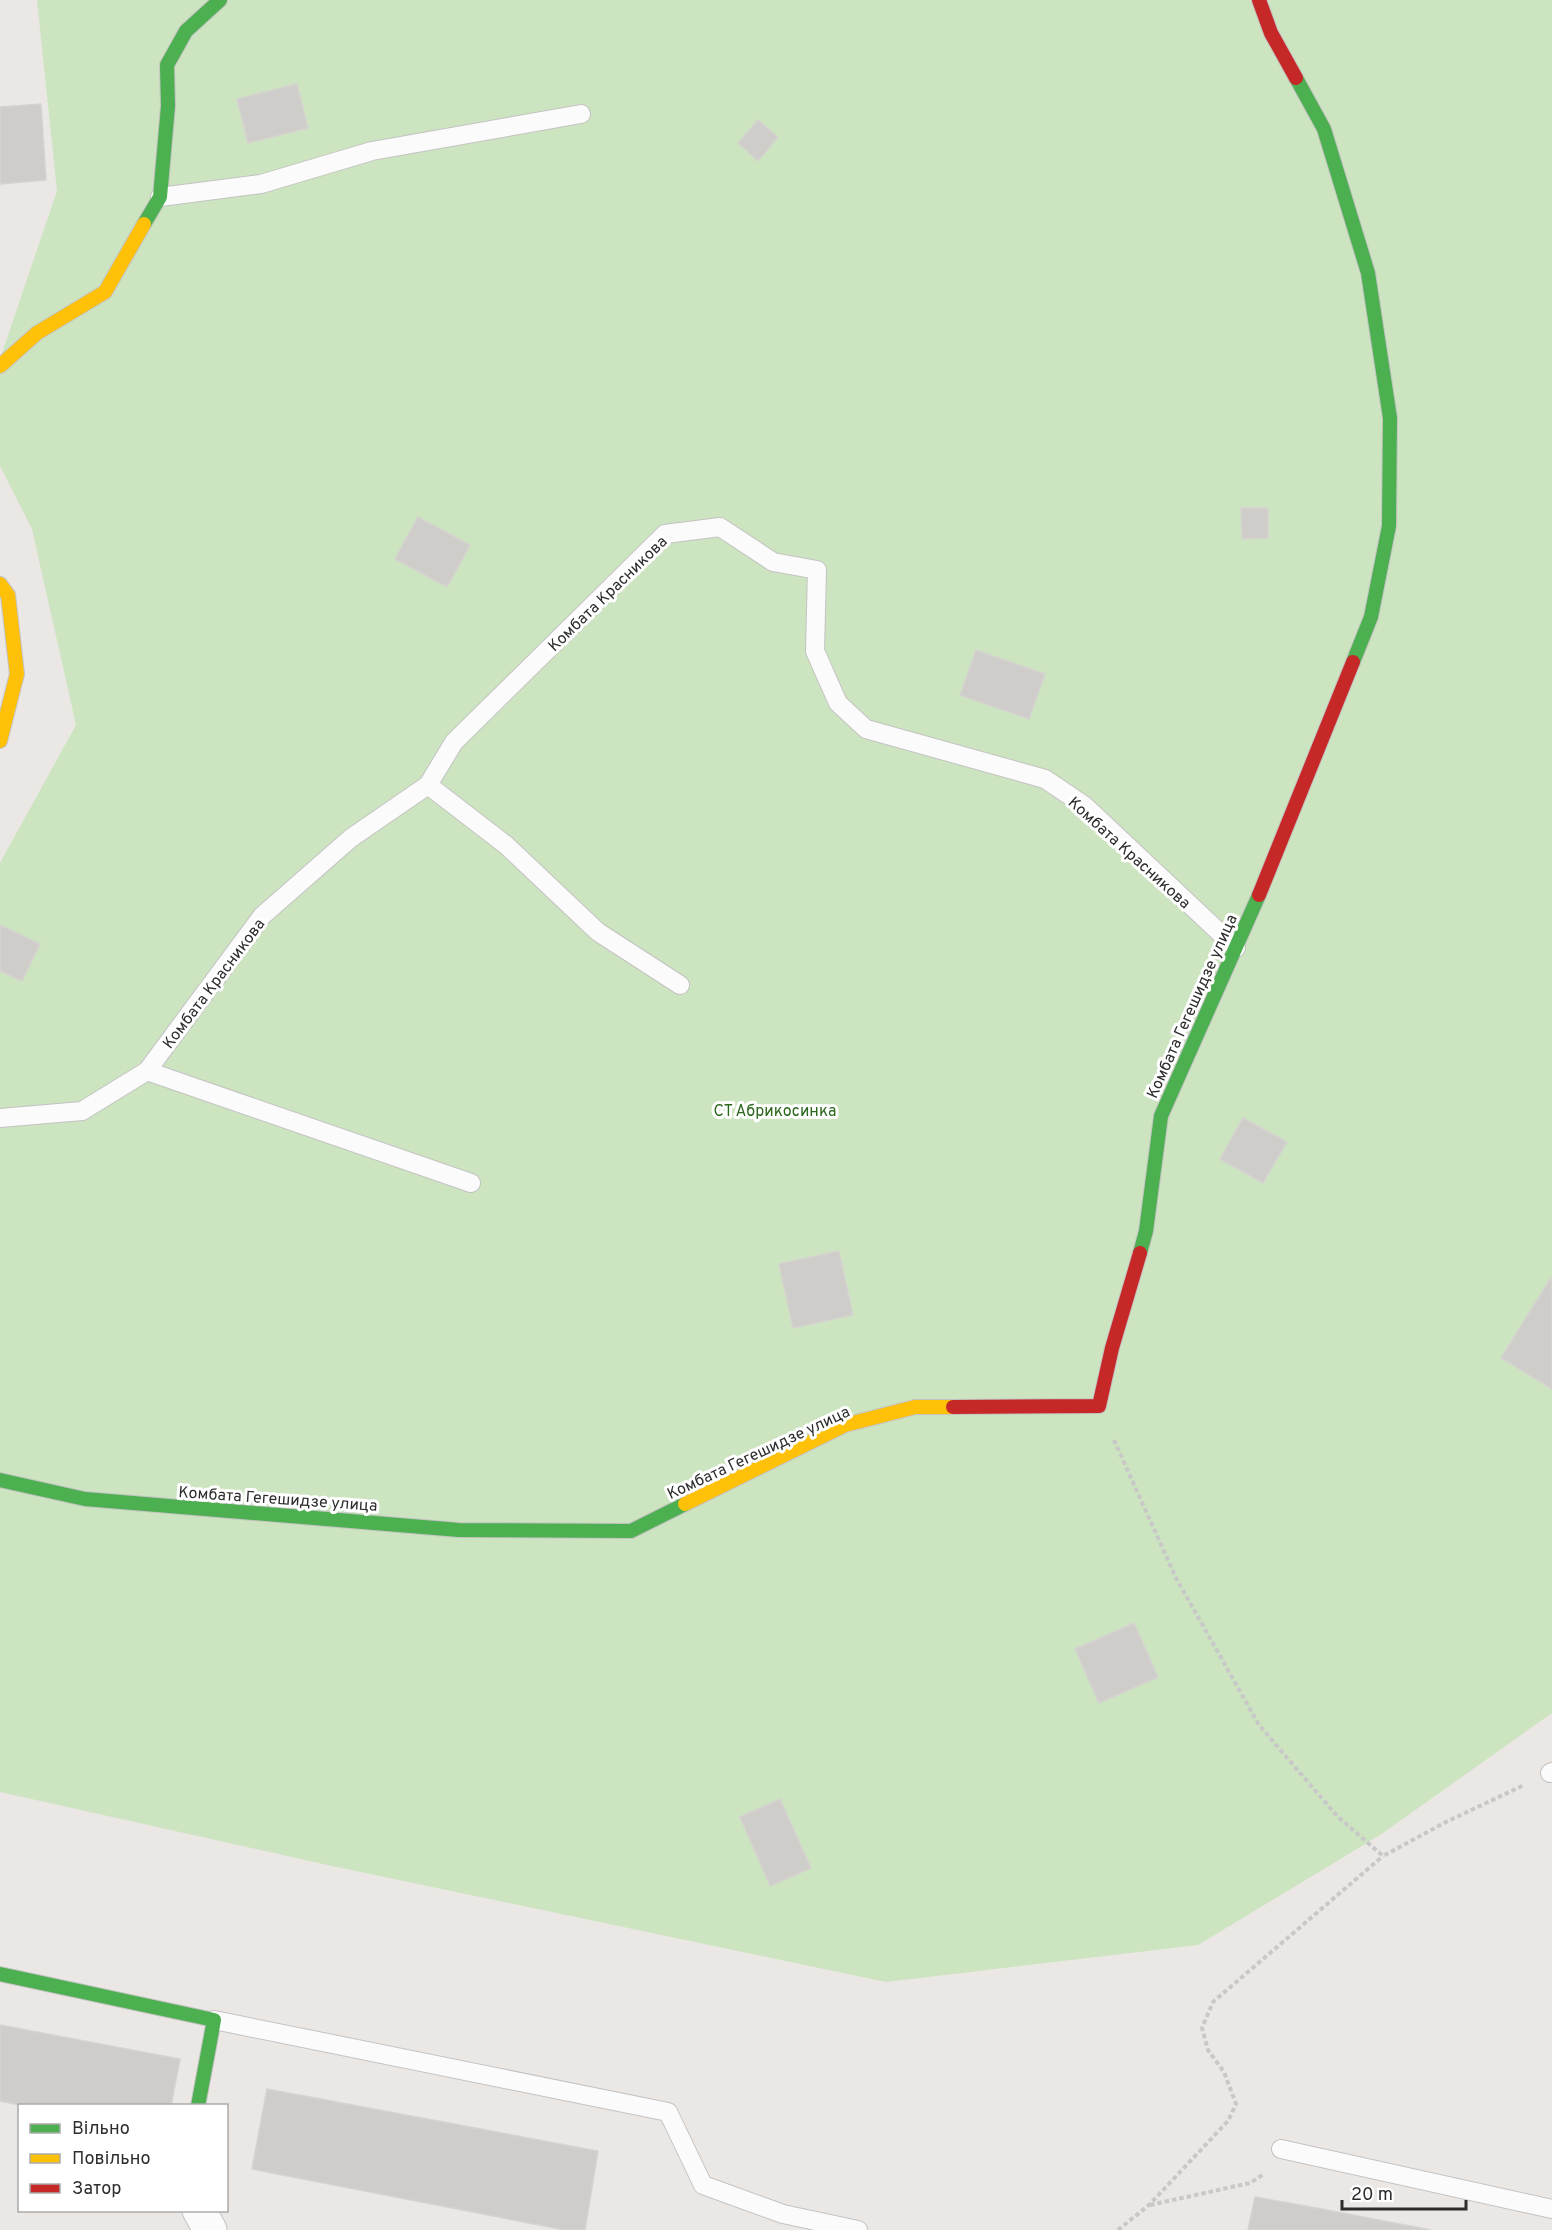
<svg xmlns="http://www.w3.org/2000/svg" width="1552" height="2230" viewBox="0 0 1552 2230" font-family="Overpass,sans-serif">
<style>
.green{fill:#cce4bf}
.building{fill:#cfcdca;stroke:#d5d3d0;stroke-width:1.5}
.lines{fill:none;stroke-linecap:round;stroke-linejoin:round}
.lane-casing{stroke:#c4c3c3;stroke-width:20}
.street-casing{stroke:#c4c3c3;stroke-width:35}
.fast-casing{stroke:#c4c3c3;stroke-width:16}
.slow-casing{stroke:#c4c3c3;stroke-width:16}
.jam-casing{stroke:#c4c3c3;stroke-width:16}
.path{stroke:#c8c8c8;stroke-width:4;stroke-dasharray:4.5 3;stroke-linecap:butt}
.lane{stroke:#fcfbfb;stroke-width:18}
.street{stroke:#fcfbfb;stroke-width:33}
.fast{stroke:#4caf50;stroke-width:14}
.slow{stroke:#ffc107;stroke-width:14}
.jam{stroke:#c62828;stroke-width:14}
.labels{text-anchor:middle;stroke-width:6;stroke-linejoin:round;paint-order:stroke}
.street-label{font-size:16px;fill:#2d2d2d;stroke:#fff}
.park-label{font-size:16px;fill:#2c681e;stroke:#fff}
</style>
<rect width="100%" height="100%" fill="#eae7e4"/>
<polygon class="green" points="37,0 1552,0 1552,1713 1380,1835 1198,1945 886,1982 332,1866 0,1792 0,863 76,725 32,529 0,466 0,359 57,191"/>
<g class="building">
<polygon points="297,84 308,128 248,143 237,99"/>
<polygon points="41,104 46,180 0,184 0,107"/>
<polygon points="758,120 778,137 758,161 738,143"/>
<polygon points="1241,508 1268,508 1268,538 1242,539"/>
<polygon points="418,517 470,545 447,587 395,559"/>
<polygon points="976,650 1045,674 1029,719 960,695"/>
<polygon points="0,925 40,944 22,981 0,971"/>
<polygon points="1243,1118 1287,1142 1263,1183 1220,1159"/>
<polygon points="839,1251 853,1315 793,1328 779,1264"/>
<polygon points="1550,1279 1552,1280 1552,1389 1501,1358"/>
<polygon points="1134,1623 1158,1677 1099,1703 1075,1649"/>
<polygon points="780,1799 811,1868 770,1886 740,1817"/>
<polygon points="0,2025 180,2059 171,2106 25,2106 0,2101"/>
<polygon points="267,2089 598,2151 585,2230 565,2230 252,2169"/>
<polygon points="1255,2197 1306,2206 1431,2230 1248,2230"/>
</g>
<g class="lines">
<defs>
<g id="lane">
<polyline points="160,197 261,184 372,151 581,114"/>
<polyline points="428,785 506,845 598,932 680,985"/>
<polyline points="147,1071 471,1183"/>
<polyline points="0,1118 82,1111 147,1071 262,916 351,838 428,785 454,742 665,534 720,527 773,562 817,570 815,651 838,703 866,729 1045,779 1085,806 1236,948"/>
<polyline points="1550,1773 1552,1772"/>
<polyline points="214,2020 668,2112 703,2185 783,2214 858,2230"/>
<polyline points="1281,2149 1552,2209"/>
</g>
<polyline id="street" points="199,2210 210,2230"/>
<g id="fast">
<polyline points="1296,78 1324,129 1368,273 1390,418 1389,526 1371,617 1353,662"/>
<polyline points="144,224 160,197 168,106 167,65 186,31 220,0"/>
<polyline points="1140,1253 1146,1231 1161,1116 1259,895"/>
<polyline points="0,1480 85,1499 459,1530 631,1531 685,1504"/>
<polyline points="0,1974 214,2020 198,2106"/>
</g>
<g id="slow">
<polyline points="0,366 37,333 105,292 144,224"/>
<polyline points="0,584 8,595 17,674 0,741"/>
<polyline points="685,1504 845,1425 915,1407 953,1407"/>
</g>
<g id="jam">
<polyline points="1259,0 1271,33 1296,78"/>
<polyline points="1259,895 1353,662"/>
<polyline points="953,1407 1099,1406 1112,1348 1140,1253"/>
</g>
</defs>
<use href="#lane" class="lane-casing"/>
<use href="#street" class="street-casing"/>
<use href="#fast" class="fast-casing"/>
<use href="#slow" class="slow-casing"/>
<use href="#jam" class="jam-casing"/>
<g class="path">
<polyline points="1114,1440 1176,1578 1259,1725 1337,1816 1383,1856 1446,1822 1524,1785"/>
<polyline points="1150,2205 1250,2183 1264,2174"/>
<polyline points="1118,2230 1149,2205 1228,2121 1236,2104 1224,2072 1208,2050 1202,2028 1213,2002 1383,1856"/>
</g>
<use href="#lane" class="lane"/>
<use href="#street" class="street"/>
<use href="#fast" class="fast"/>
<use href="#slow" class="slow"/>
<use href="#jam" class="jam"/>
</g>
<g class="labels">
<g class="street-label">
<text transform="translate(607 593) rotate(-44)" y="6">Комбата Красникова</text>
<text transform="translate(1130 852) rotate(42)" y="6">Комбата Красникова</text>
<text transform="translate(213 983) rotate(-53)" y="6">Комбата Красникова</text>
<text transform="translate(1191 1006) rotate(-66)" y="6">Комбата Гегешидзе улица</text>
<text transform="translate(758 1452) rotate(-25)" y="6">Комбата Гегешидзе улица</text>
<text transform="translate(278 1498) rotate(4)" y="6">Комбата Гегешидзе улица</text>
</g>
<g class="park-label">
<text x="775" y="1116">СТ Абрикосинка</text>
</g>
</g>
<rect x="18" y="2104" width="210" height="108" fill="#ffffff" stroke="#ababab" stroke-width="1.5"/>
<rect x="30" y="2124" width="30" height="9" fill="#4caf50" stroke="#ababab" stroke-width="1.5"/>
<text x="72" y="2134" font-size="18" fill="#2d2d2d">Вільно</text>
<rect x="30" y="2154" width="30" height="9" fill="#ffc107" stroke="#ababab" stroke-width="1.5"/>
<text x="72" y="2164" font-size="18" fill="#2d2d2d">Повільно</text>
<rect x="30" y="2184" width="30" height="9" fill="#c62828" stroke="#ababab" stroke-width="1.5"/>
<text x="72" y="2194" font-size="18" fill="#2d2d2d">Затор</text>
<path d="M1342 2200v9h124v-9" fill="none" stroke="#2d2d2d" stroke-width="3"/>
<text x="1351" y="2200" font-size="18" fill="#2d2d2d" stroke="#ffffff" stroke-width="4.5" paint-order="stroke">20 m</text>
</svg>
